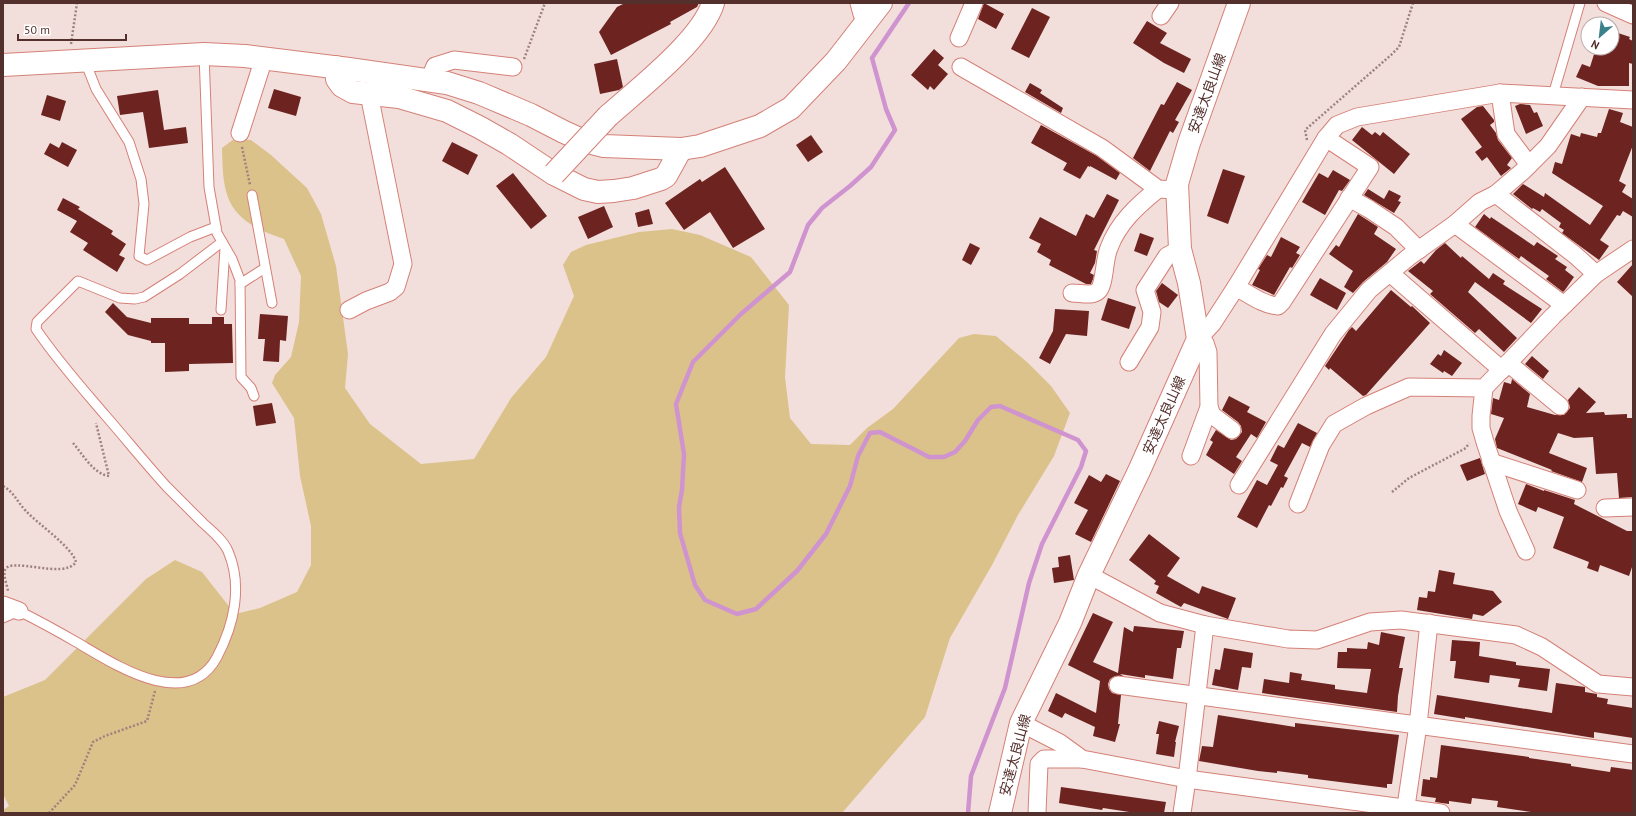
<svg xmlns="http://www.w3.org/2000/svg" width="1636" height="816" viewBox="0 0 1636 816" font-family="'PT Sans','Noto Sans JP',sans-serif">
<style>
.green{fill:#dac28a}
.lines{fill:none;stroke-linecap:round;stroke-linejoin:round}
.stream{stroke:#cf94cf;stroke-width:4.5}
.building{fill:#6d231f}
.service-casing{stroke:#d58077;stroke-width:11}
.minor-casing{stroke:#d58077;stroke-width:19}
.tertiary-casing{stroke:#d58077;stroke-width:24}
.secondary-casing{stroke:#d58077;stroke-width:24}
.path{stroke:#9e827f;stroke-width:2.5;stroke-dasharray:2 2;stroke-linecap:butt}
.service{stroke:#fff;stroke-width:9}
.minor{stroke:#fff;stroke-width:17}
.tertiary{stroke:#fff;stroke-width:22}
.secondary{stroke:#fff;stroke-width:22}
.tertiary-bridge-casing{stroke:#d58077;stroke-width:24;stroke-linecap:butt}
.tertiary-bridge{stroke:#fff;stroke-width:22}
.labels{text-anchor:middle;stroke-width:4;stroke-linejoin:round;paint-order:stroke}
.street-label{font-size:14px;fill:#54302d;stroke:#fff}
</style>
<rect width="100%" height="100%" fill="#f2dfdc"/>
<path class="green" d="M 234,139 L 251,140 L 271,155 L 307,188 L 321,214 L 336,266 L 348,354 L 345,388 L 370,424 L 421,464 L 474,459 L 511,398 L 546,357 L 574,296 L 563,265 L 571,252 L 586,245 L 639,232 L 672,229 L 700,235 L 751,257 L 789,305 L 785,377 L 790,418 L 811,444 L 850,445 L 867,428 L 893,409 L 959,338 L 974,334 L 996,336 L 1027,362 L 1051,386 L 1070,413 L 1054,456 L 1018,515 L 992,565 L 950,638 L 925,717 L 842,813 L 3,813 L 3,810 L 9,806 L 3,794 L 3,697 L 45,680 L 146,579 L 175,560 L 202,572 L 235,614 L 260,608 L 297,592 L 311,565 L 311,526 L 300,476 L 294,418 L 272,383 L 275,375 L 291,357 L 299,322 L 301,276 L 284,239 C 273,235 261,231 252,225 C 222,207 223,179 222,148 Z"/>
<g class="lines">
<polyline class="stream" points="909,3 872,58 886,109 895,130 871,167 850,186 822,208 808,225 790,272 741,314 693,362 676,404 684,454 682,490 679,507 680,533 695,585 705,600 737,614 756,609 797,571 826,534 850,486 858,456 870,433 880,432 929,457 944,457 955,452 965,441 978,420 991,407 1000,406 1078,440 1086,451 1081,467 1042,544 1029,583 1005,688 971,776 968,813"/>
</g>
<g class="building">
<polygon points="625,3 699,3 697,7 670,22 671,24 611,55 599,32 617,7"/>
<polygon points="984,3 1004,14 996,29 978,19"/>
<polygon points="1032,8 1050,17 1029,58 1011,49"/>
<polygon points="1147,21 1167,33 1160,43 1191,59 1184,73 1164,63 1133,43"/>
<polygon points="1618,33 1630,37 1629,39 1633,41 1633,64 1629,63 1629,86 1598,86 1576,77 1582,64 1590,67 1596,48 1612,48 1612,34 1617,36"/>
<polygon points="934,49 944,58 938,65 948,74 934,90 930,86 928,90 911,75"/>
<polygon points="617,59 623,87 619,90 600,94 594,64"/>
<polygon points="1177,82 1192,90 1175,120 1179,122 1173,133 1170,131 1150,171 1133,158 1161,104 1164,105"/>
<polygon points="1030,83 1042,90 1040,93 1063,108 1061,113 1025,92"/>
<polygon points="274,89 301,97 296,116 268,108"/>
<polygon points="158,90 164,130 186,127 188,143 149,148 143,112 120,115 117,96"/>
<polygon points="47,95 66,101 60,121 41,115"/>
<polygon points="1520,104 1530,105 1534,113 1537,112 1543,126 1526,134 1515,106"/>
<polygon points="1483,106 1494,120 1494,122 1490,125 1496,133 1498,140 1512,158 1507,165 1511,168 1501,176 1487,157 1482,161 1475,152 1482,147 1461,119 1477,107"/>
<polygon points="1609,109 1623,113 1620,122 1633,127 1633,145 1619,181 1626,185 1622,192 1633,199 1633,217 1623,211 1620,216 1617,215 1600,240 1609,246 1599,260 1562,233 1564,230 1559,227 1561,223 1542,209 1540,212 1533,208 1532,209 1513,194 1523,184 1544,197 1545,193 1590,225 1603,206 1552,173 1555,162 1562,164 1571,134 1580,137 1581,133 1597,137 1598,133 1601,133"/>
<polygon points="1041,125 1097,156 1120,173 1116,180 1090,166 1090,167 1088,166 1080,179 1063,170 1067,163 1031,143"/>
<polygon points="1362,127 1372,135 1375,132 1380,136 1383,132 1410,154 1394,174 1352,140"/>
<polygon points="811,135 823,152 808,162 796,145"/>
<polygon points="62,142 77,150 68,167 44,154 50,143 59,148"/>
<polygon points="452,142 478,155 468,175 442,161"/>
<polygon points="725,167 765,229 733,248 710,212 684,230 665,203 700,179 702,182"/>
<polygon points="1223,169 1245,176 1228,224 1207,216"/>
<polygon points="1333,170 1350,180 1342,191 1339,190 1325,215 1302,202 1319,173 1328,178"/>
<polygon points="513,173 547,216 531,229 496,186"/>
<polygon points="1368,189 1384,199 1389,190 1401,196 1398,201 1401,202 1394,213 1364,195"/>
<polygon points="1107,194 1119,200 1094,250 1097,251 1095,263 1090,273 1094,275 1093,279 1091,284 1086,284 1049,265 1051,260 1037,252 1041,244 1029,238 1040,217 1076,236 1086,214 1094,218"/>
<polygon points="63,198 80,207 78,209 113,231 111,234 126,244 119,255 125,258 117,272 83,250 88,243 70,232 77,221 57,210"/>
<polygon points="604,206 613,227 588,239 578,217"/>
<polygon points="649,209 653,224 638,227 635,213"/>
<polygon points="1358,214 1378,227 1374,234 1396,249 1387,262 1363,282 1353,293 1344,287 1353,271 1329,254 1336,245 1339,247"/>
<polygon points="1484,214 1490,219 1491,217 1534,246 1537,242 1558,256 1555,259 1567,267 1565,270 1574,277 1565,290 1563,292 1546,279 1549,276 1521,256 1519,259 1475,227"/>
<polygon points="1140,233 1154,238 1147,256 1134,251"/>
<polygon points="1281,237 1300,247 1296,253 1300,255 1292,268 1290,267 1274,295 1252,285 1260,270 1258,269 1267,255 1271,257"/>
<polygon points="970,243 980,248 971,265 962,260"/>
<polygon points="1445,243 1461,258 1462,256 1489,279 1493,273 1505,281 1503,284 1542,309 1531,323 1475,282 1468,292 1517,338 1504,352 1479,329 1475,333 1430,294 1433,291 1408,271 1421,261 1424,264 1436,250"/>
<polygon points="1633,264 1633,297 1617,282"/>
<polygon points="1320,278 1346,293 1337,310 1310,295"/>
<polygon points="1162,283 1178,295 1168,308 1159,302 1156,291"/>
<polygon points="1391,290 1411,307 1412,306 1430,323 1366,395 1363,396 1330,368 1329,370 1325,366 1349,330 1352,327 1356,331"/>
<polygon points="1108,298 1136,307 1129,329 1101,320"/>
<polygon points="113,303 127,317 151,323 151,318 189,318 189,324 212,324 212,317 224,317 224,324 232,324 233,363 189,364 189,371 165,372 165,343 151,343 151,341 128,335 105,312"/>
<polygon points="1055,309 1089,311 1087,336 1066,334 1050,364 1039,358 1053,331"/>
<polygon points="260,314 288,316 286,341 280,340 279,362 263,361 265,339 258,339"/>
<polygon points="1444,350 1462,363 1452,376 1444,371 1443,373 1430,364 1438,354 1441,356"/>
<polygon points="1532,356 1549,371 1543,379 1525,364"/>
<polygon points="1512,379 1530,394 1527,407 1555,415 1564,415 1570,408 1568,400 1579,387 1596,402 1586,413 1604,412 1605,415 1627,414 1627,418 1632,418 1633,497 1619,498 1617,473 1596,474 1593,437 1574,438 1558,433 1549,453 1587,468 1582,482 1551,471 1552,470 1497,448 1495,439 1504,418 1491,414 1493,398 1499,400 1504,382 1511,384"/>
<polygon points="1229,396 1250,407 1247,412 1266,422 1257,438 1251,434 1236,457 1242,461 1234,474 1206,455 1213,442 1210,440 1216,430 1231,440 1236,439 1242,432 1241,426 1238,422 1222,410"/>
<polygon points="272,403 276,423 256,426 253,406"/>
<polygon points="1298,423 1317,433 1310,447 1302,443 1284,476 1288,478 1283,488 1281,487 1271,506 1269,505 1257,528 1237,517 1257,480 1267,485 1278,465 1270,461 1278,445 1284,448"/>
<polygon points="1480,458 1485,474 1467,481 1460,465"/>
<polygon points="1106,474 1120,481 1091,542 1075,534 1088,510 1074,503 1089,475 1101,482"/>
<polygon points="1526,484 1544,491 1544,490 1575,500 1574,504 1627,531 1633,531 1633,564 1629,576 1600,565 1598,572 1587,568 1589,562 1553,548 1564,517 1538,507 1536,512 1518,504"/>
<polygon points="1149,534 1180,558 1167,576 1199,594 1202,586 1236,598 1228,619 1184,603 1181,607 1156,593 1159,586 1154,584 1156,581 1129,560"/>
<polygon points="1070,555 1074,580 1054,583 1052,568 1059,567 1058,557"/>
<polygon points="1439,570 1455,573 1453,584 1493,591 1502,602 1483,616 1473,614 1472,619 1417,610 1419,597 1427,598 1428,591 1435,592"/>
<polygon points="1093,613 1113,622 1093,662 1118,673 1124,627 1133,632 1134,626 1184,631 1181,648 1177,648 1173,679 1145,675 1145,678 1120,674 1123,676 1115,676 1110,679 1108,684 1109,689 1112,693 1121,695 1118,724 1120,724 1115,742 1093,736 1095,727 1065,713 1062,718 1048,711 1056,693 1096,713 1100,681 1068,665"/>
<polygon points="1381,632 1405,637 1399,668 1403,668 1398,696 1397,712 1262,693 1264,679 1289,683 1290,672 1302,674 1301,680 1335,685 1335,689 1367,693 1371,669 1337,668 1338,652 1347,652 1347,648 1367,649 1368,642 1379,645"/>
<polygon points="1452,640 1480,642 1479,656 1516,662 1516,665 1550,669 1547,691 1518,687 1520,679 1490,675 1489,683 1454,678 1456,661 1450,661"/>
<polygon points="1224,648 1253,653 1251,668 1242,667 1238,690 1212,685 1215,669 1220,670"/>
<polygon points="1556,683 1585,687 1585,692 1597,694 1597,697 1608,699 1607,704 1633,708 1633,738 1594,732 1594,738 1465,717 1465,719 1434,714 1437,695 1552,713"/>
<polygon points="1218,715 1295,727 1295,723 1399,735 1392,784 1387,784 1387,788 1308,778 1308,775 1277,771 1277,773 1258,771 1199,761 1202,746 1213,747"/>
<polygon points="1159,721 1179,726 1175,742 1176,742 1174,757 1156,754 1159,734 1156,734"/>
<polygon points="1441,745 1529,757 1529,758 1571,764 1571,766 1610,772 1611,767 1633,770 1633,813 1531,813 1531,812 1497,807 1498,801 1472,798 1471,804 1449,801 1449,804 1435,802 1436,798 1421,796 1423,779 1430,780 1430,777 1437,778"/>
<polygon points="1061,787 1166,802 1164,813 1136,813 1103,808 1102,810 1059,803"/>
</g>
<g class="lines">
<defs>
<g id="service">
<polyline points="204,54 209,187 217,233 232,259 240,280 241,377 251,388 254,396"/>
<polyline points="85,61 96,89 129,142 141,179 144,204 139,256 147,260 190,237 216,227"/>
<polyline points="1553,95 1580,3"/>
<polyline points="252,195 272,303"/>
<polyline points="240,284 265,268"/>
<polyline points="221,310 225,248"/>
<path d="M 3,618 L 19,611 C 39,621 59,632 78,643 C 114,664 187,713 217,657 C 234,625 243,586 228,551 C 223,540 212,531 203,523 C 191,511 179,499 167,487 C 146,464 126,439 105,415 C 81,387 57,360 36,329 L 37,322 L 78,281 L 120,298 L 135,299 L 144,297 L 180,274 L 222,242"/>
</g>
<g id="minor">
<polyline points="859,3 862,14 868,21"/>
<polyline points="1606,3 1633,15"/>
<polyline points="1161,16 1170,3"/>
<polyline points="959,38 974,3"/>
<polyline points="961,67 1102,148 1158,189 1177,190"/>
<polyline points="429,80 435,66 454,60 513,67"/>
<polyline points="1500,93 1506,134 1529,165"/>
<polyline points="240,133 264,58"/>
<polyline points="1496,194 1575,255 1596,274"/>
<polyline points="1349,198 1369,209 1396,227 1419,250"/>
<polyline points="1455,224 1564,305"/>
<polyline points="1390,273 1502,370"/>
<path d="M 1236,287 C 1249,294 1263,305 1278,306 L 1282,302 L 1370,167 L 1326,138"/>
<path d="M 1072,293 C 1081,293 1093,297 1099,290 C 1105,282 1104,259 1109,248 C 1118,223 1138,205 1158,189"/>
<polyline points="349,310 366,301 390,292 396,287 403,264 369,94"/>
<polyline points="1129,362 1150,327 1152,312 1145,290 1167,256 1180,249"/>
<polyline points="1508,363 1560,406"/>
<polyline points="1484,388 1481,416 1481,428 1485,442 1508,511 1526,551"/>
<polyline points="1209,407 1212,415 1232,430"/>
<polyline points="1191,456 1209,407 1208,352 1205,343 1198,339 1212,324 1236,287 1326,138 1337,125 1357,117 1500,93 1633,100"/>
<polyline points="1491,462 1577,490"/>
<polyline points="1239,485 1333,334 1369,290 1410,256 1455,224 1480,202 1496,194 1523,171 1548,146 1582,97"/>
<polyline points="1298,504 1321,445 1334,424 1366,406 1409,387 1484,388 1553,316 1596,274 1633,249"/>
<polyline points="1605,508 1633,507"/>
<polyline points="1089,575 1160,613 1205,625 1288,639 1317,640 1370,622 1401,620 1516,635 1542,647 1598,684 1633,687"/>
<polyline points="3,605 19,611"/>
<polyline points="1118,685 1633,754"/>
<polyline points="1021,723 1060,743 1082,759 1187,779 1441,813"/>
<polyline points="1037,813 1039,764 1044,759 1082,759"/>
<polyline points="1182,813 1187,779 1205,625"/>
<polyline points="1405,813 1418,725 1429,623"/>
</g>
<g id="tertiary">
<polyline points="3,65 204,54 245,56 349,69 447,83 479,93 531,115 564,132 584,141 604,146 681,149 700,146 760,126 791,108 836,61 881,3"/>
<polyline points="336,67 337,79 342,86 353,92 399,97 447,111 479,127 509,144 554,174 584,189 598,192 614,191 633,188 661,179 666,176 681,149"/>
<path d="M 608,116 C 637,90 702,40 713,3"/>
</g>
<polyline id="secondary" points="1000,813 1021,723 1070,623 1089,575 1139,471 1198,339 1189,283 1180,249 1177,184 1189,143 1239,3"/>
</defs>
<use href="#service" class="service-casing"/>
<use href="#minor" class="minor-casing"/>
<use href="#tertiary" class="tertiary-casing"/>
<use href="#secondary" class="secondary-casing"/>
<g class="path">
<polyline points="71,44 77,3"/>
<polyline points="524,59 545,3"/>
<polyline points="1307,140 1305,130 1391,55 1399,47 1413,3"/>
<polyline points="242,147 250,185"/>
<path d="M 73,443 C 82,453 93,474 109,476 L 96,423"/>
<path d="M 3,486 C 15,493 17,502 26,511 C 38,524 72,547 76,562 C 64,580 10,556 5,570 C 3,575 7,585 8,591"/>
<polyline points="1392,492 1409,478 1466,448 1469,443"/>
<polyline points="49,813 75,785 93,742 105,736 147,721 155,691"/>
</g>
<use href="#service" class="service"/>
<use href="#minor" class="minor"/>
<use href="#tertiary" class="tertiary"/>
<use href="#secondary" class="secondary"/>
<defs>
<polyline id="tertiary-bridge" points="554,174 608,116"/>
</defs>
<use href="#tertiary-bridge" class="tertiary-bridge-casing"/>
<use href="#tertiary-bridge" class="tertiary-bridge"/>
</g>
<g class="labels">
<g class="street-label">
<text transform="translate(1207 93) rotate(-70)" y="5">安達太良山線</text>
<text transform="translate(1164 415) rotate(-66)" y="5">安達太良山線</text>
<text transform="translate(1015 755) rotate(-75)" y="5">安達太良山線</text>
</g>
</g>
<rect width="1636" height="816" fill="none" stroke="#54302d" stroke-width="8"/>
<g transform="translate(1600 36) rotate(208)"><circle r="19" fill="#ffffff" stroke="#bbacab"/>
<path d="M0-3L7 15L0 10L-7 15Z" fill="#3a818a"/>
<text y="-6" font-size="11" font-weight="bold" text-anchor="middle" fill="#54302d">N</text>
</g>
<path d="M18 34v6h108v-6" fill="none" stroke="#54302d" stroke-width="2"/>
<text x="24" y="34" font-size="12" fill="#54302d" stroke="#ffffff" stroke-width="3" paint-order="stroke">50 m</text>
</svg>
